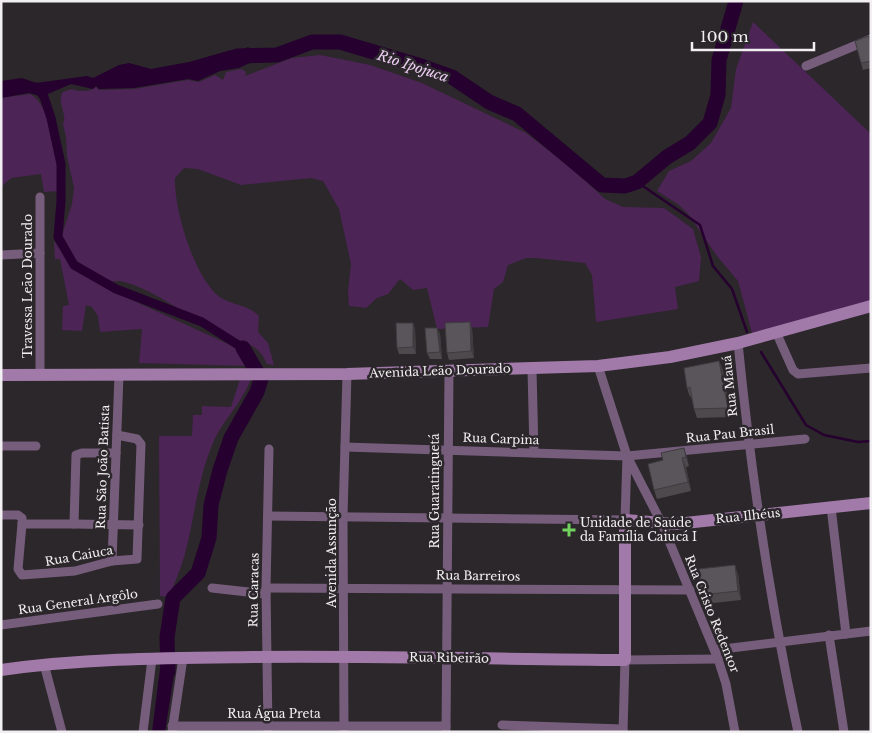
<svg xmlns="http://www.w3.org/2000/svg" width="872" height="733" viewBox="0 0 872 733" font-family="'Libre Baskerville',serif">
<style>
.green{fill:#4d2456}
.water{fill:#26002e}
.lines{fill:none;stroke-linecap:round;stroke-linejoin:round}
.stream{stroke:#26002e;stroke-width:2.5}
.canal{stroke:#26002e;stroke-width:9}
.river{stroke:#26002e;stroke-width:15}
.street{stroke:#765d7b;stroke-width:9}
.secondary{stroke:#a27aaa;stroke-width:12}
.wall{fill:#4d494d}
.shaded-wall{fill:#3e3c3f}
.building{fill:#59555a;stroke:#3e3c3f}
.poi-dot{fill:#71d35e;stroke:#2b272b;stroke-width:2}
.labels{text-anchor:middle;stroke-width:5;stroke-linejoin:round;paint-order:stroke}
.street-label{font-size:12px;fill:#f2eff2;stroke:#2b272b}
.poi-label{font-size:12px;fill:#f2eff2;stroke:#2b272b;text-anchor:start}
.water-label{font-size:14px;font-style:italic;fill:#edcdf3;stroke:#2b272b}
</style>
<rect width="100%" height="100%" fill="#2b272b"/>
<g class="green">
<polygon points="753,22 871,134 871,302 752,333 738,281 717,256 689,215 679,205 657,191 669,171 691,161 711,143 731,108 736,69"/>
<path d="M 320,55 L 370,65 L 422,83 L 526,133 L 571,168 L 605,199 L 623,207 L 664,208 L 693,229 L 701,257 L 699,281 L 675,287 L 678,309 L 596,322 L 592,275 L 585,263 L 536,258 L 526,258 L 508,265 L 503,282 L 494,289 L 488,327 L 437,329 L 427,288 L 413,290 L 400,279 L 388,294 L 377,298 L 366,308 L 349,306 L 348,291 L 351,264 L 339,209 L 323,181 L 311,178 L 241,185 L 198,169 L 184,168 L 175,178 C 174,209 193,271 215,293 C 228,306 247,303 259,316 L 258,332 L 268,343 L 274,365 L 267,364 C 257,341 242,343 222,333 C 200,322 180,309 159,297 C 149,291 131,283 120,281 C 116,281 112,282 109,281 C 100,278 77,262 71,256 C 65,250 64,242 62,235 L 72,204 L 74,188 L 67,156 L 66,137 L 63,124 C 68,114 56,102 63,92 L 72,89 C 78,92 91,92 96,87 L 99,90 L 134,89 L 188,80 L 199,82 L 215,75 L 223,80 L 226,72 L 241,69 L 246,72 L 245,76 L 292,58 Z"/>
<path d="M 30,94 C 53,106 59,166 59,191 L 44,192 L 41,174 L 11,178 L 1,187 L 1,98 Z"/>
<polygon points="54,241 74,270 112,291 226,343 240,351 248,366 139,363 142,329 100,332 98,316 92,307 86,305 82,331 62,330 63,306 69,305 60,259 55,259"/>
<path d="M 251,378 C 243,403 223,419 213,443 C 198,478 195,514 186,550 C 182,566 175,582 169,597 L 160,596 L 159,436 L 192,436 L 193,415 L 202,415 L 202,406 L 231,407 L 240,379 Z"/>
</g>
<g class="water">
<polygon points="248,47 255,52 262,62 252,62 239,68 220,71 198,81 188,79 134,88 99,89 96,86 93,89 71,84 48,94 36,95 29,93 1,98 1,81 22,78 36,83 87,76 93,78 119,65 129,63 151,69 189,62 231,50 238,52"/>
<polygon points="161,661 176,661 165,732 152,732"/>
</g>
<g class="lines">
<g class="stream">
<polyline points="637,182 700,225 713,266 732,289 747,332"/>
<polyline points="761,352 806,425 824,435 858,442 871,441"/>
</g>
<polyline class="canal" points="36,87 44,97 51,118 61,164 61,201 58,237 74,265 116,289 202,322 243,348"/>
<g class="river">
<polyline points="237,56 277,55 312,42 340,42 421,66 452,77 489,102 517,114 602,185 625,186 637,182 667,157 690,143 710,123 718,95 719,60 736,1"/>
<polyline points="168,671 167,637 173,598 198,573 209,538 211,505 220,470 231,438 257,392 261,379 243,348"/>
</g>
<g class="street">
<polyline points="806,66 871,39"/>
<polyline points="1,255 40,253"/>
<polyline points="776,332 793,370 798,374 871,368"/>
<path d="M 738,343 C 751,474 770,603 798,732"/>
<polyline points="598,366 627,456 662,524 718,659 726,684 735,732"/>
<polyline points="532,369 534,453"/>
<polyline points="40,375 40,197"/>
<polyline points="1,446 36,446"/>
<polyline points="345,447 627,456 805,439"/>
<polyline points="831,507 846,634"/>
<polyline points="1,515 18,515 22,518 22,524 74,524 76,455 82,453 116,453"/>
<polyline points="268,516 625,520 627,456"/>
<polyline points="22,524 18,569 22,575 75,571 112,561 137,559 141,444 137,439 117,435"/>
<polyline points="74,524 139,525"/>
<polyline points="112,561 119,375"/>
<polyline points="212,588 266,594"/>
<polyline points="266,588 690,590"/>
<polyline points="1,625 158,604"/>
<polyline points="829,635 844,732"/>
<polyline points="715,650 871,631"/>
<polyline points="44,664 62,732"/>
<polyline points="502,725 623,729"/>
<polyline points="172,726 446,726"/>
<polyline points="143,732 152,659"/>
<polyline points="172,732 183,658"/>
<polyline points="268,732 266,588 269,449"/>
<polyline points="344,732 343,516 347,374"/>
<polyline points="446,732 449,370"/>
<polyline points="623,732 625,660 718,659"/>
</g>
<g class="secondary">
<polyline points="1,375 347,374 598,366 670,357 738,343 871,306"/>
<path d="M 1,670 C 85,658 170,658 254,657 C 378,656 501,659 625,660 L 625,520 L 676,524 L 871,503"/>
</g>
</g>
<g class="wall">
<polygon points="871,40 871,68 863,70 861,63"/>
<polygon points="413,323 415,329 416,354 399,354 397,348"/>
<polygon points="437,328 440,334 442,359 430,359 427,353"/>
<polygon points="472,328 474,358 449,360 447,353"/>
<polygon points="719,361 723,370 731,417 697,418 694,409 691,396 690,397 687,388"/>
<polygon points="684,448 689,466 686,467 691,491 657,499 654,490 663,460"/>
<polygon points="738,574 741,600 705,604 701,595"/>
</g>
<g class="shaded-wall">
<polygon points="470,322 472,328 474,358 471,351"/>
<polygon points="413,323 415,329 416,354 413,347"/>
<polygon points="437,328 440,334 442,359 440,352"/>
<polygon points="719,361 723,370 731,417 728,408"/>
<polygon points="684,448 687,457 689,466 686,457"/>
<polygon points="682,458 686,467 691,491 688,482"/>
<polygon points="735,565 738,574 741,600 738,591"/>
</g>
<g class="building">
<polygon points="869,36 871,41 871,61 861,63 855,41"/>
<polygon points="470,322 471,351 447,353 445,323"/>
<polygon points="396,323 413,323 413,347 397,348"/>
<polygon points="425,328 437,328 440,352 427,353"/>
<polygon points="719,361 728,408 694,409 690,387 687,388 684,368"/>
<polygon points="684,448 686,457 682,458 688,482 654,490 648,464 663,460 661,453"/>
<polygon points="735,565 738,591 701,595 699,569"/>
</g>
<path class="poi-dot" d="M566.5 522.5h5v5h5v5h-5v5h-5v-5h-5v-5h5z"/>
<g class="labels">
<g class="street-label">
<text transform="translate(28 286) rotate(-90)" y="4">Travessa Leão Dourado</text>
<text transform="translate(440 371) rotate(-2)" y="4">Avenida Leão Dourado</text>
<text transform="translate(730 386) rotate(-96)" y="4">Rua Mauá</text>
<text transform="translate(730 434) rotate(-6)" y="4">Rua Pau Brasil</text>
<text transform="translate(501 439) rotate(2)" y="4">Rua Carpina</text>
<text transform="translate(103 467) rotate(-88)" y="4">Rua São João Batista</text>
<text transform="translate(435 491) rotate(-90)" y="4">Rua Guaratinguetá</text>
<text transform="translate(748 516) rotate(-6)" y="4">Rua Ilhéus</text>
<text transform="translate(332 553) rotate(-90)" y="4">Avenida Assunção</text>
<text transform="translate(79 556) rotate(-10)" y="4">Rua Caiuca</text>
<text transform="translate(478 576) rotate(1)" y="4">Rua Barreiros</text>
<text transform="translate(254 590) rotate(-89)" y="4">Rua Caracas</text>
<text transform="translate(78 602) rotate(-8)" y="4">Rua General Argôlo</text>
<text transform="translate(712 614) rotate(68)" y="4">Rua Cristo Redentor</text>
<text transform="translate(449 658) rotate(1)" y="4">Rua Ribeirão</text>
<text x="274" y="718">Rua Água Preta</text>
</g>
<g class="poi-label">
<text x="580" y="527">Unidade de Saúde<tspan x="580" dy="14">da Família Caiucá I</tspan></text>
</g>
<g class="water-label">
<text transform="translate(413 66) rotate(18)" y="5">Rio Ipojuca</text>
</g>
</g>
<rect width="872" height="733" fill="none" stroke="#f2eff2" stroke-width="5"/>
<path d="M692 42v8h122v-8" fill="none" stroke="#f2eff2" stroke-width="2.5"/>
<text x="700" y="42" font-size="15" fill="#f2eff2" stroke="#2b272b" stroke-width="4" paint-order="stroke">100 m</text>
</svg>
